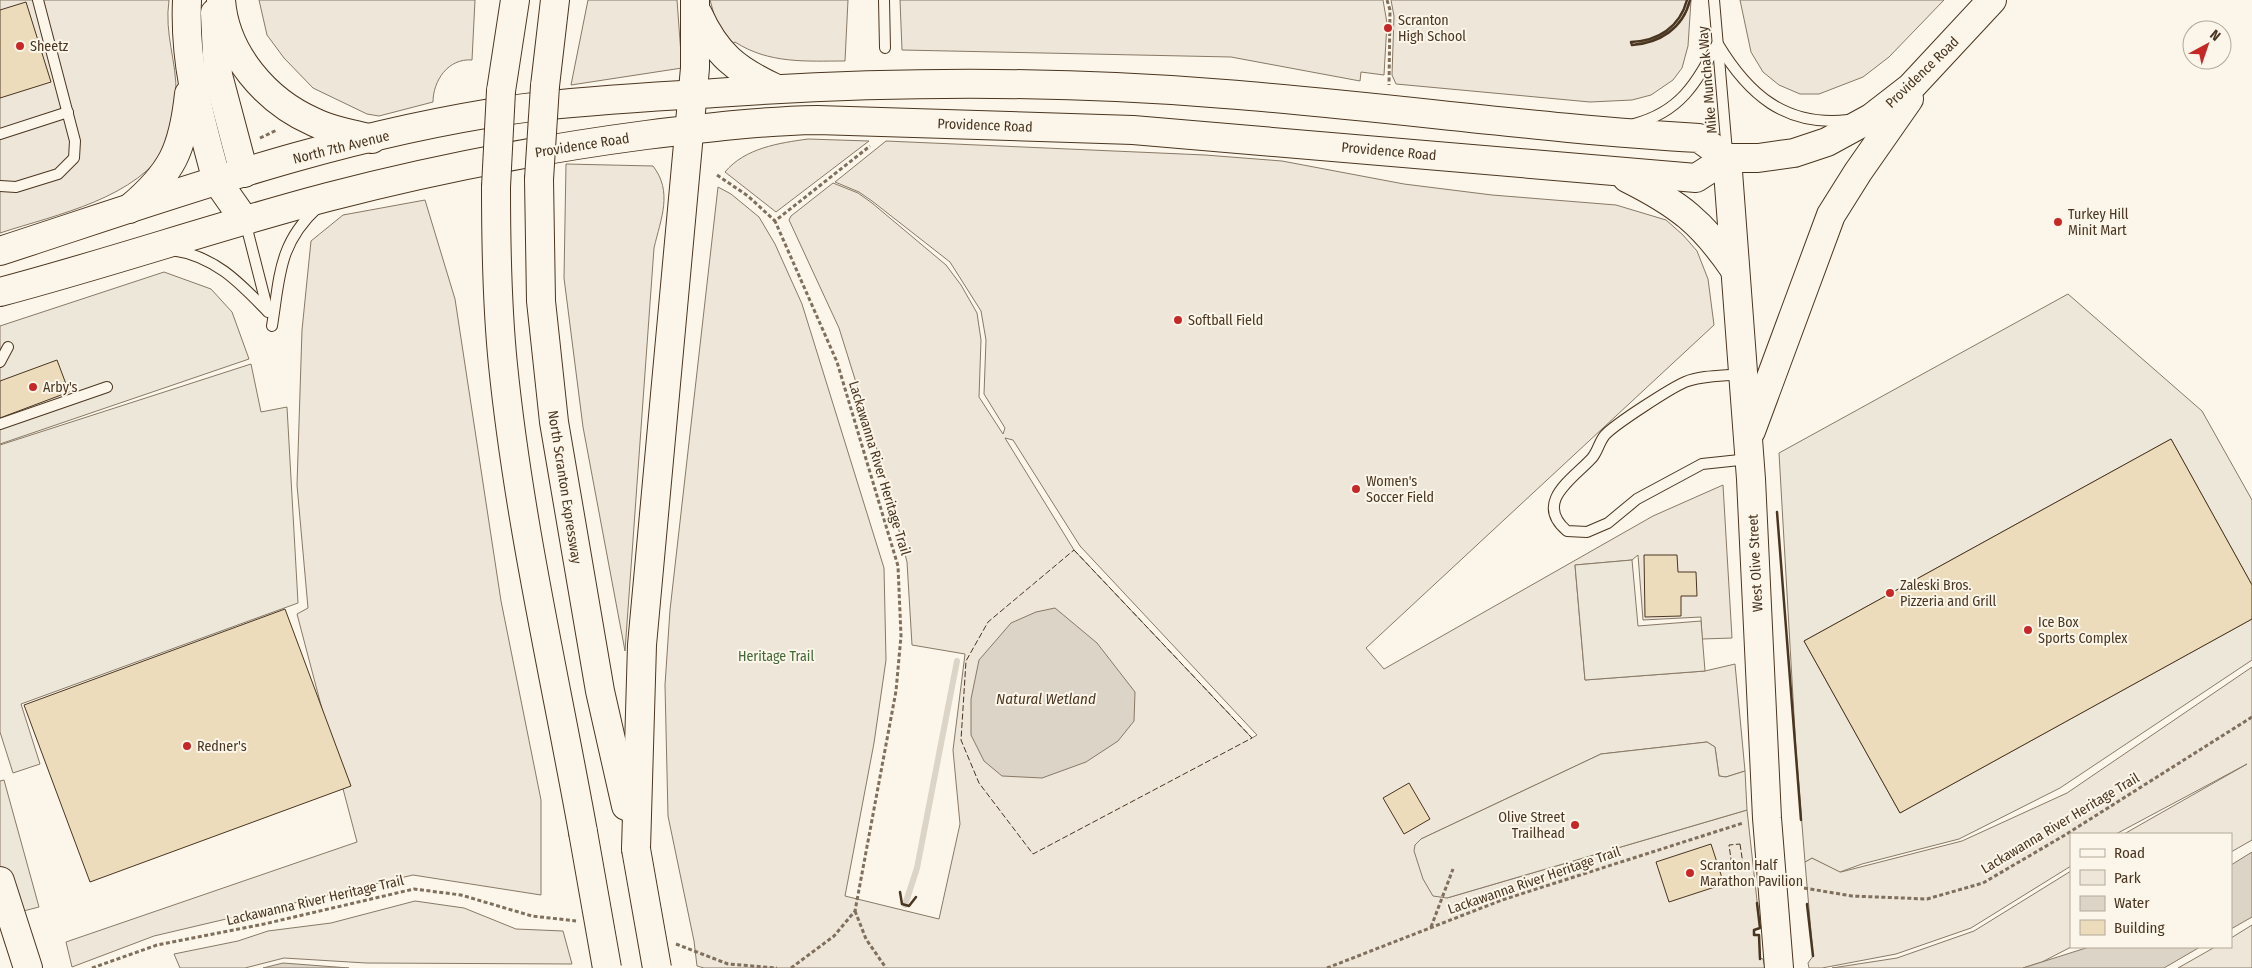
<svg xmlns="http://www.w3.org/2000/svg" width="2252" height="968" viewBox="0 0 2252 968" font-family="'Fira Sans Condensed',sans-serif">
<style>
.green{fill:#ede6d9;stroke:#887966;fill-rule:evenodd}
.parking{fill:#ede7d9;stroke:#887966}
.water{fill:#dcd4c6;stroke:#887966}
.lines{fill:none;stroke-linecap:round;stroke-linejoin:round}
.stream{stroke:#dcd4c6;stroke-width:6}
.building{fill:#ecdcbc;stroke:#4a3520}
.service-casing{stroke:#4a3520;stroke-width:12}
.secondary-casing{stroke:#4a3520;stroke-width:30}
.motorway-casing{stroke:#4a3520;stroke-width:30}
.path{stroke:#7f6f5c;stroke-width:3;stroke-dasharray:4 2.5;stroke-linecap:butt}
.service{stroke:#fbf6e9;stroke-width:10}
.secondary{stroke:#fbf6e9;stroke-width:28}
.motorway{stroke:#fbf6e9;stroke-width:28}
.motorway-bridge-casing{stroke:#4a3520;stroke-width:30;stroke-linecap:butt}
.motorway-bridge{stroke:#fbf6e9;stroke-width:28}
.fence{stroke:#4a3520;stroke-width:1;stroke-dasharray:6 2.5;stroke-linecap:butt}
.wall{stroke:#4a3520;stroke-width:2.5}
.poi-dot{fill:#c62828;stroke:#fbf6e9;stroke-width:2}
.labels{text-anchor:middle;stroke-width:4;stroke-linejoin:round;paint-order:stroke}
.poi-label{font-size:14px;fill:#4a3520;stroke:#fbf6e9;text-anchor:start}
.street-label{font-size:14px;fill:#4a3520;stroke:#fbf6e9}
.park-label{font-size:14px;fill:#436837;stroke:#fbf6e9}
.water-label{font-size:15px;font-style:italic;fill:#4a3520;stroke:#fbf6e9}
</style>
<rect width="100%" height="100%" fill="#fbf6e9"/>
<g class="green">
<path d="M 0,0 L 169,0 C 164,34 177,62 176,94 C 176,104 175,135 170,143 C 137,199 58,214 0,233 Z"/>
<path d="M 259,0 L 475,0 L 472,60 C 448,58 433,81 433,102 L 379,116 L 367,114 L 313,88 L 284,58 L 267,35 Z"/>
<polygon points="588,0 677,0 682,68 571,85"/>
<path d="M 710,0 L 848,0 L 845,61 C 806,61 769,64 735,42 L 731,45 L 717,25 Z"/>
<polygon points="900,0 1383,0 1387,23 1384,75 1361,72 1360,81 1231,57 902,50"/>
<path d="M 1391,0 L 1687,0 C 1680,27 1658,41 1631,42 L 1632,45 C 1654,43 1673,34 1685,14 C 1687,9 1688,3 1691,0 L 1688,46 L 1682,68 L 1673,80 L 1651,95 L 1632,100 L 1590,102 L 1396,84 L 1392,75 L 1394,16 Z"/>
<polygon points="1740,0 1944,0 1889,57 1863,77 1819,94 1800,94 1779,85 1763,72 1751,52"/>
<path d="M 808,139 L 869,141 L 776,212 L 725,172 C 745,148 779,143 808,139 Z"/>
<path d="M 886,141 L 1205,155 L 1282,161 L 1404,184 L 1492,195 L 1616,205 L 1666,220 L 1683,235 L 1697,251 L 1708,279 L 1714,325 L 1366,648 L 1384,669 L 1653,516 L 1723,485 L 1732,638 L 1702,639 L 1701,617 L 1643,620 L 1638,555 L 1632,560 L 1575,565 L 1585,680 L 1705,671 L 1735,664 L 1745,771 L 1726,777 L 1719,776 L 1715,747 L 1707,742 L 1601,754 L 1421,839 L 1415,845 L 1447,898 L 1747,810 L 1760,928 L 1754,930 L 1755,935 L 1759,935 L 1760,958 L 1763,959 L 1765,968 L 704,968 L 697,966 L 694,941 L 668,816 L 665,685 L 670,610 L 718,187 L 731,194 L 759,217 L 775,244 L 802,304 L 884,568 L 886,660 L 874,743 L 845,896 L 939,919 L 960,824 L 953,750 L 965,654 L 912,645 L 907,562 L 884,472 L 839,328 L 789,220 L 791,216 L 833,183 L 858,193 L 872,203 L 946,265 L 961,285 L 977,313 L 981,340 L 979,397 L 1003,434 L 1005,428 L 984,394 L 986,340 L 981,311 L 950,262 L 872,201 L 859,192 L 835,182 ZM 1005,438 L 1013,440 L 1080,546 L 1257,735 L 1252,738 L 1074,550 Z"/>
<path d="M 566,164 L 653,166 C 673,192 661,218 654,248 L 625,651 L 583,427 L 564,278 Z"/>
<polygon points="425,200 455,299 501,601 541,800 541,895 413,875 154,936 72,967 66,942 357,842 297,614 308,608 297,485 302,330 311,241 343,215"/>
<polygon points="2252,667 2252,840 2231,852 2231,834 2124,834 2247,764 2116,834 2071,834 2071,866 1971,928 1896,954 1822,968 1809,968 1808,963 1813,956 1805,862 1812,858 1841,872 1962,841 2067,793"/>
<polygon points="2071,871 2071,947 2042,962 2023,968 1832,968 1897,958 1974,931"/>
<polygon points="415,901 464,908 516,929 563,931 572,964 366,963 284,958 245,968 180,968 174,954 238,941 268,931 331,923"/>
<polygon points="2252,925 2252,968 2178,968 2215,947 2231,947 2231,938"/>
</g>
<g class="parking">
<polygon points="164,272 211,289 232,312 249,359 0,444 0,326"/>
<polygon points="2068,294 2202,411 2252,500 2252,585 2171,439 1804,641 1900,813 2252,619 2252,660 2060,788 1959,839 1862,864 1840,872 1812,858 1805,862 1796,750 1779,453"/>
<polygon points="251,364 261,412 287,407 298,603 21,704 40,764 13,773 0,732 0,445"/>
<polygon points="1632,560 1638,626 1701,621 1705,671 1585,680 1575,565"/>
<polygon points="1707,742 1715,747 1719,776 1726,777 1745,771 1747,810 1447,898 1433,896 1423,879 1414,851 1415,845 1421,839 1601,754"/>
<polygon points="4,780 39,907 0,917 0,781"/>
</g>
<g class="water">
<polygon points="1055,608 1097,643 1135,692 1134,721 1118,741 1086,762 1042,778 1002,776 984,761 971,735 971,699 979,660 1011,623 1036,612"/>
<polygon points="2252,852 2252,917 2231,929 2231,865"/>
<polygon points="2089,947 2200,947 2164,968 2023,968"/>
<polygon points="283,963 349,968 263,968"/>
</g>
<g class="lines">
<polyline class="stream" points="905,905 917,868 957,661"/>
</g>
<g class="building">
<polygon points="26,2 51,82 0,98 0,10"/>
<polygon points="57,360 69,392 0,418 0,381"/>
<polygon points="2171,439 2252,585 2252,619 1900,813 1804,641"/>
<polygon points="1644,555 1677,555 1678,572 1696,572 1697,596 1681,596 1681,616 1645,617"/>
<polygon points="285,609 351,786 90,882 24,705"/>
<polygon points="1409,783 1430,819 1404,834 1383,798"/>
<polygon points="1711,844 1724,884 1669,902 1656,862"/>
</g>
<g class="lines">
<defs>
<g id="service">
<polyline points="884,0 885,48"/>
<polyline points="1714,0 1727,152"/>
<path d="M 1718,44 C 1748,94 1785,127 1848,120"/>
<path d="M 1634,124 C 1680,112 1696,84 1717,44"/>
<polyline points="0,134 68,112"/>
<polyline points="0,186 16,187 58,174 74,158 75,141 38,0"/>
<polyline points="245,221 268,311"/>
<path d="M 172,250 C 215,256 240,283 268,312"/>
<path d="M 272,326 C 280,276 278,244 318,207"/>
<polyline points="0,362 8,347"/>
<path d="M 1742,374 C 1724,376 1702,375 1685,382 C 1671,388 1615,424 1605,435 C 1599,442 1598,451 1592,458 C 1573,479 1533,502 1567,531 L 1587,532 L 1608,523 L 1637,499 L 1702,464 L 1749,459"/>
<polyline points="0,424 107,387"/>
</g>
<g id="secondary">
<polyline points="1727,158 1751,479 1767,818 1779,968"/>
<path d="M 1627,178 C 1679,204 1703,223 1735,270"/>
<polyline points="217,181 245,221"/>
<path d="M 0,251 C 172,195 345,132 525,108 C 588,100 652,97 715,93 C 885,81 1055,80 1225,94 C 1383,106 1541,129 1699,138 L 1727,158"/>
<path d="M 0,292 C 110,263 218,226 328,197 C 432,170 539,149 646,135 C 703,128 760,121 817,120 L 1133,130 L 1696,178 L 1727,158 L 1758,158 L 1794,153 L 1827,142 L 1871,118 L 1911,87 L 1992,0"/>
<polyline points="1751,431 1831,215 1858,172 1909,99"/>
<polyline points="0,881 28,968"/>
</g>
<g id="motorway">
<path d="M 187,0 C 184,66 200,118 217,181"/>
<path d="M 221,0 C 225,54 266,101 314,122 C 332,131 353,134 372,139"/>
<polyline points="215,13 218,75 244,173"/>
<path d="M 698,14 C 716,54 736,70 775,88"/>
<polyline points="545,86 555,0"/>
<polyline points="501,91 515,0"/>
<polyline points="539,179 541,301 554,422 600,691 626,806"/>
<path d="M 496,187 C 496,247 497,306 503,365 C 519,522 555,677 583,832"/>
<path d="M 129,209 C 172,173 183,150 189,94"/>
<polyline points="636,849 642,645 695,68 695,0"/>
</g>
</defs>
<use href="#service" class="service-casing"/>
<use href="#secondary" class="secondary-casing"/>
<use href="#motorway" class="motorway-casing"/>
<g class="path">
<polyline points="1387,0 1390,10 1389,85"/>
<polyline points="260,138 277,130"/>
<polyline points="717,175 748,196 775,221"/>
<polyline points="1804,888 1852,896 1927,899 1983,883 2065,835 2252,717"/>
<polyline points="855,911 866,939 886,968"/>
<polyline points="1431,927 1453,869"/>
<polyline points="676,944 728,964 777,968"/>
<polyline points="92,968 157,945 264,924 414,889 461,895 532,916 576,921"/>
<polyline points="791,968 834,936 855,911 896,691 901,636 898,566 837,362 775,221 870,146"/>
<polyline points="1327,968 1502,900 1743,823"/>
</g>
<use href="#service" class="service"/>
<use href="#secondary" class="secondary"/>
<use href="#motorway" class="motorway"/>
<defs>
<g id="motorway-bridge">
<polyline points="539,179 545,86"/>
<polyline points="496,187 501,91"/>
<polyline points="583,832 607,968"/>
<polyline points="636,849 657,968"/>
</g>
</defs>
<use href="#motorway-bridge" class="motorway-bridge-casing"/>
<use href="#motorway-bridge" class="motorway-bridge"/>
<g class="fence">
<polygon points="1074,550 1252,738 1033,854 979,783 961,740 966,661 988,622"/>
<polygon points="1740,844 1743,864 1732,866 1729,845"/>
</g>
<g class="wall">
<path d="M 1687,0 C 1680,27 1658,41 1631,42 L 1632,45 C 1659,43 1683,29 1690,0"/>
<polyline points="1777,512 1801,820"/>
<polyline points="900,892 902,904 909,906 916,897"/>
<polyline points="1757,903 1760,928 1754,930 1754,935 1759,935 1760,959"/>
<polyline points="1807,904 1813,956"/>
</g>
</g>
<g class="poi-dot">
<circle cx="1388" cy="28" r="5"/>
<circle cx="20" cy="46" r="5"/>
<circle cx="2058" cy="222" r="5"/>
<circle cx="1178" cy="320" r="5"/>
<circle cx="33" cy="387" r="5"/>
<circle cx="1356" cy="489" r="5"/>
<circle cx="1890" cy="593" r="5"/>
<circle cx="2028" cy="630" r="5"/>
<circle cx="187" cy="746" r="5"/>
<circle cx="1575" cy="825" r="5"/>
<circle cx="1690" cy="873" r="5"/>
</g>
<g class="labels">
<g class="poi-label">
<text x="1398" y="25">Scranton<tspan x="1398" dy="16">High School</tspan></text>
<text x="30" y="51">Sheetz</text>
<text x="2068" y="219">Turkey Hill<tspan x="2068" dy="16">Minit Mart</tspan></text>
<text x="1188" y="325">Softball Field</text>
<text x="43" y="392">Arby's</text>
<text x="1366" y="486">Women's<tspan x="1366" dy="16">Soccer Field</tspan></text>
<text x="1900" y="590">Zaleski Bros.<tspan x="1900" dy="16">Pizzeria and Grill</tspan></text>
<text x="2038" y="627">Ice Box<tspan x="2038" dy="16">Sports Complex</tspan></text>
<text x="197" y="751">Redner's</text>
<text x="1565" y="822" text-anchor="end">Olive Street<tspan x="1565" dy="16">Trailhead</tspan></text>
<text x="1700" y="870">Scranton Half<tspan x="1700" dy="16">Marathon Pavilion</tspan></text>
</g>
<g class="street-label">
<text transform="translate(1922 72) rotate(-44)" y="5">Providence Road</text>
<text transform="translate(1707 80) rotate(-95)" y="5">Mike Munchak Way</text>
<text transform="translate(985 125) rotate(2)" y="5">Providence Road</text>
<text transform="translate(582 145) rotate(-9)" y="5">Providence Road</text>
<text transform="translate(341 147) rotate(-14)" y="5">North 7th Avenue</text>
<text transform="translate(1389 151) rotate(5)" y="5">Providence Road</text>
<text transform="translate(880 468) rotate(73)" y="5">Lackawanna River Heritage Trail</text>
<text transform="translate(565 487) rotate(81)" y="5">North Scranton Expressway</text>
<text transform="translate(1755 563) rotate(-93)" y="5">West Olive Street</text>
<text transform="translate(2060 823) rotate(-31)" y="5">Lackawanna River Heritage Trail</text>
<text transform="translate(1534 880) rotate(-19)" y="5">Lackawanna River Heritage Trail</text>
<text transform="translate(315 900) rotate(-13)" y="5">Lackawanna River Heritage Trail</text>
</g>
<g class="park-label">
<text x="776" y="661">Heritage Trail</text>
</g>
<g class="water-label">
<text x="1046" y="704">Natural Wetland</text>
</g>
</g>
<rect x="2070" y="833" width="162" height="115" fill="#fbf6e9" stroke="#b4a999"/>
<rect x="2080" y="849" width="25" height="8" fill="#fbf6e9" stroke="#b4a999"/>
<text x="2114" y="858" font-size="15" fill="#4a3520">Road</text>
<rect x="2080" y="870" width="25" height="15" fill="#ede6d9" stroke="#b4a999"/>
<text x="2114" y="883" font-size="15" fill="#4a3520">Park</text>
<rect x="2080" y="896" width="25" height="15" fill="#dcd4c6" stroke="#b4a999"/>
<text x="2114" y="908" font-size="15" fill="#4a3520">Water</text>
<rect x="2080" y="920" width="25" height="15" fill="#ecdcbc" stroke="#b4a999"/>
<text x="2114" y="933" font-size="15" fill="#4a3520">Building</text>
<g transform="translate(2207 45) rotate(40)"><circle r="24" fill="#fbf6e9" stroke="#b4a999"/>
<path d="M0-4L9 19L0 12L-9 19Z" fill="#c62828"/>
<text y="-8" font-size="14" font-weight="bold" text-anchor="middle" fill="#4a3520">N</text>
</g>
</svg>
